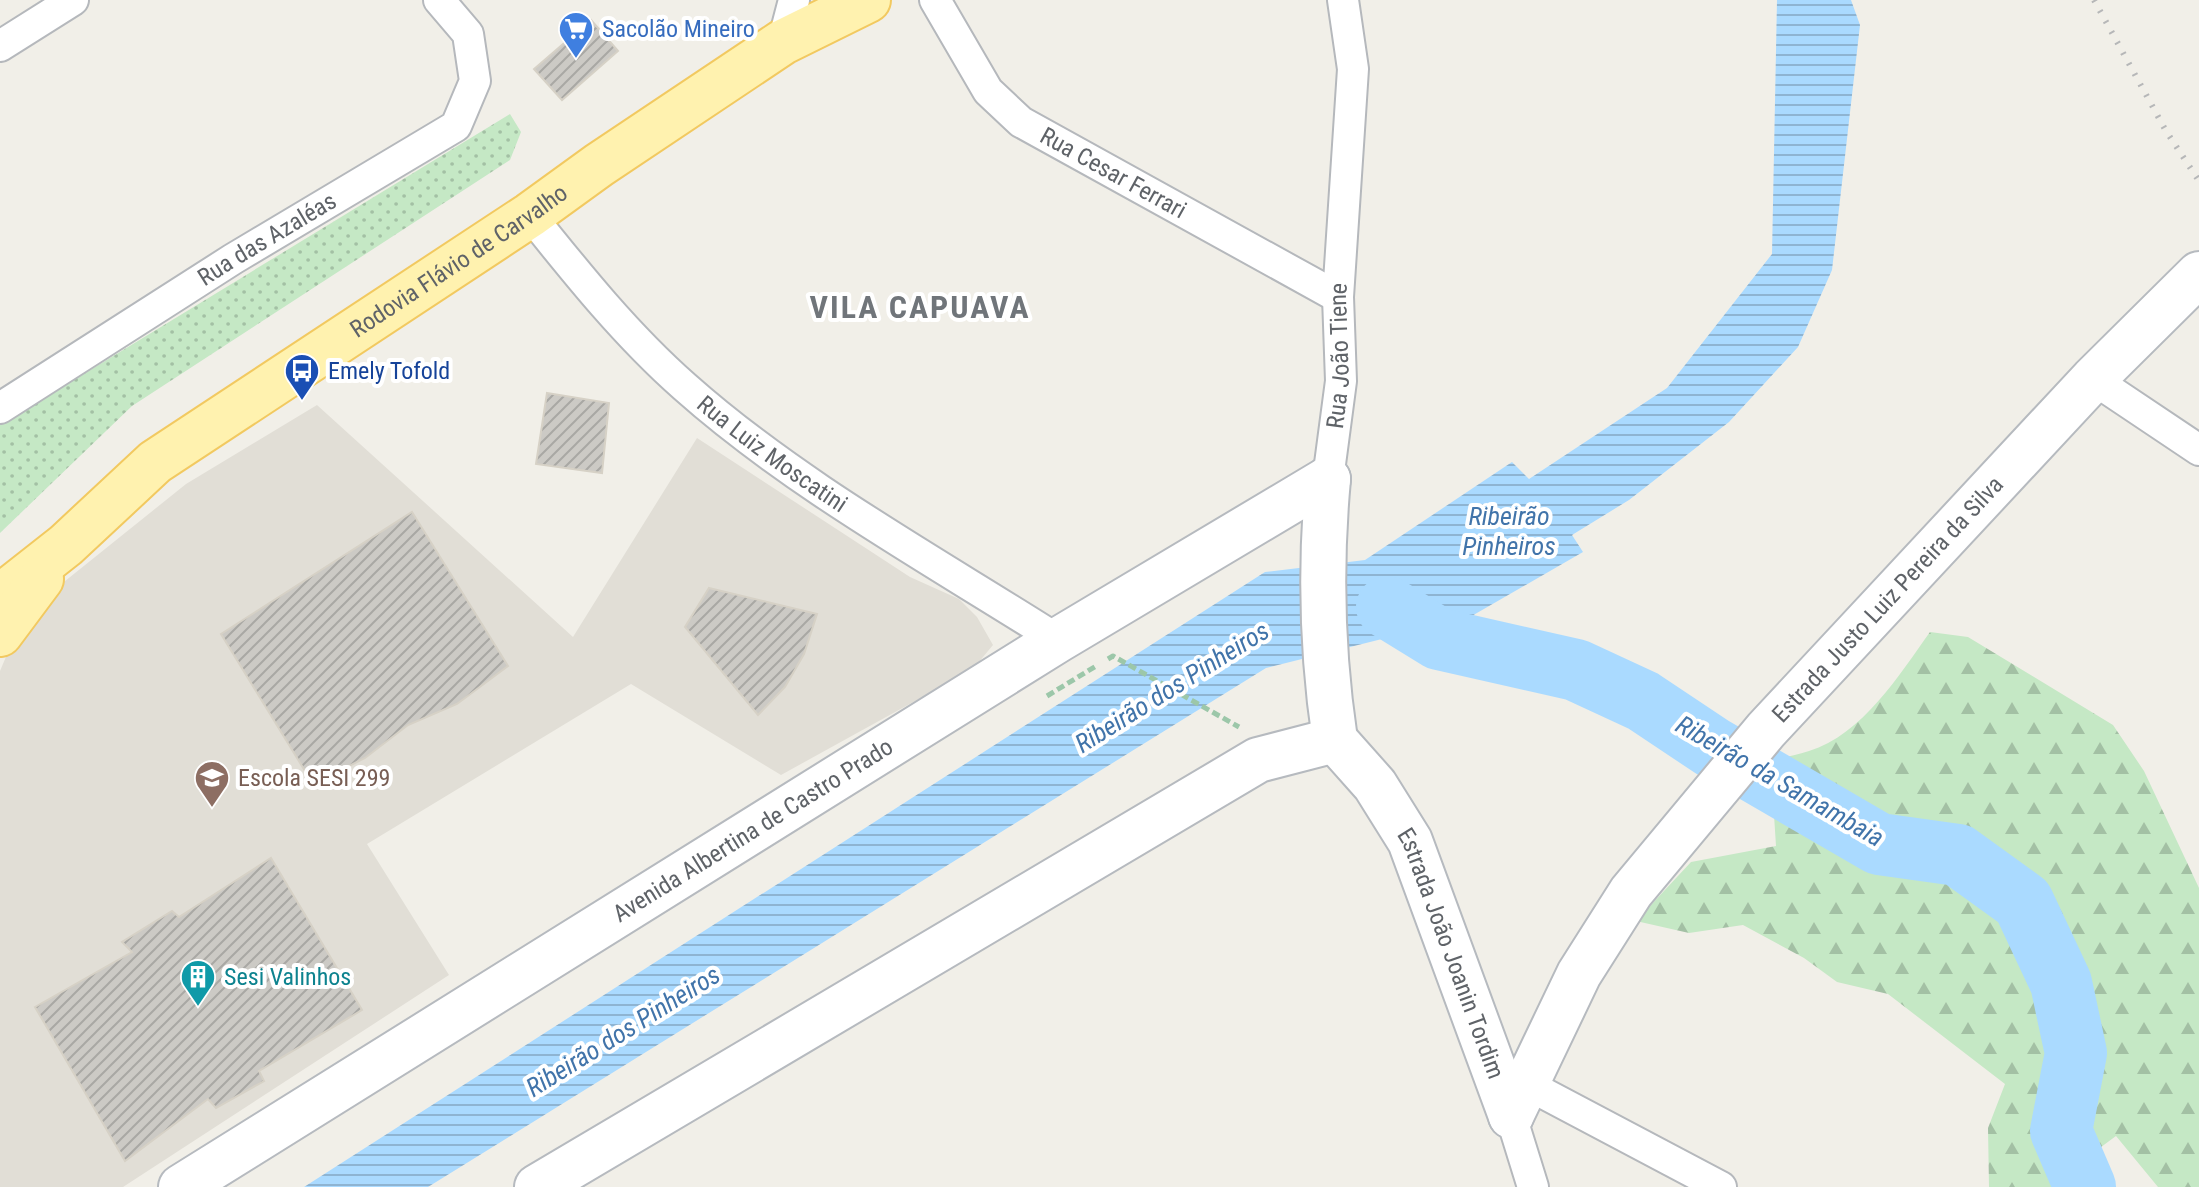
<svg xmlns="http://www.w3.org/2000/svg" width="2199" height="1187" viewBox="0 0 2199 1187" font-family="'Roboto Condensed',sans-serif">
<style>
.education{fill:#e1ded6}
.forest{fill:url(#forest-firs)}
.park{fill:url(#park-dots)}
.water{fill:url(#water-rules)}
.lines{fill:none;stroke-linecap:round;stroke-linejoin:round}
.river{stroke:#aadaff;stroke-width:62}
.building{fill:url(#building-hatch);stroke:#d6d1c6;stroke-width:2}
.street-casing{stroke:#b5b8bc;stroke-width:34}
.secondary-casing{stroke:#b6babf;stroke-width:48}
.primary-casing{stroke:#f2c960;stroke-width:48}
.path{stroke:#9cc7a9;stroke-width:5;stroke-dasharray:8 4;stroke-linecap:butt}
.street{stroke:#fff;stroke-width:30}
.secondary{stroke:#fff;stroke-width:44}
.primary{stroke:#fff2af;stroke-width:44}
.rail{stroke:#b6b7b8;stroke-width:6;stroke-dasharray:2 10;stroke-linecap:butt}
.labels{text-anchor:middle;stroke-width:8;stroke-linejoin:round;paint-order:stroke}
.shop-label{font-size:24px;fill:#366cbe;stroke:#fff;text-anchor:start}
.street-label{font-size:24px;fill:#5f6368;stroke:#fff}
.transit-label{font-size:24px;fill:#164399;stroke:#fff;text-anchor:start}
.education-label{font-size:24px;fill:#785e54;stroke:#fff;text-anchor:start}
.culture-label{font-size:24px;fill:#0d838f;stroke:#fff;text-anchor:start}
.water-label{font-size:26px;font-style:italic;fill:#4174aa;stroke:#fff}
.district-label{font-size:32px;font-weight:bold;letter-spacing:2px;fill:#70757a;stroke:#fff}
</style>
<defs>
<pattern id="forest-firs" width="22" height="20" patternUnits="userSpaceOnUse" patternTransform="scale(2)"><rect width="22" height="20" fill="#c5e8c5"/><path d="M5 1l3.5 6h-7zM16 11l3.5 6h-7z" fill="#a3c0a4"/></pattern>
<pattern id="park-dots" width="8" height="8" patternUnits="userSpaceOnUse" patternTransform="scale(2)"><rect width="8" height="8" fill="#c5e8c5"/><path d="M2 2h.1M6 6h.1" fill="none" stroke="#a3c0a4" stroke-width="1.8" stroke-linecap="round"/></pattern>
<pattern id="water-rules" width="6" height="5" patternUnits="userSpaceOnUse" patternTransform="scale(2)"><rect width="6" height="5" fill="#aadaff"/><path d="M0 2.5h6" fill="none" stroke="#8eb4d2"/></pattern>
<pattern id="building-hatch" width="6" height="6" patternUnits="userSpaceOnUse" patternTransform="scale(2)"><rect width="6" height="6" fill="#cccac5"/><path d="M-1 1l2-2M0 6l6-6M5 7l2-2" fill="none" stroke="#a9a8a4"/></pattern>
</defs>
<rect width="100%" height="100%" fill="#f1efe8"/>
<polygon class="education" points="317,405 573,637 697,438 910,577 959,599 977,617 993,645 973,669 781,775 631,684 367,844 449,975 123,1187 0,1187 0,671 24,614 186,484"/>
<path class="forest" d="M 1930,632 L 1968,637 L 2113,725 L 2144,771 L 2199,888 L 2199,1187 L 2158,1187 L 2116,1136 L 2097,1150 L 2101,1158 L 2101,1187 L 1989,1187 L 1988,1128 L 2005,1084 L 1888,994 L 1837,982 L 1804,958 L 1743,925 L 1689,933 L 1636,921 L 1691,862 L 1776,846 L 1774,815 L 1749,764 C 1769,760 1790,757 1809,751 C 1862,735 1900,674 1930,632 Z"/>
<polygon class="park" points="510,114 521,132 510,160 132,406 0,533 0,425"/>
<polygon class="water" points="1777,0 1851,0 1860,25 1832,270 1798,347 1729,422 1629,500 1572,535 1583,552 1470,617 1266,668 428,1187 304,1187 1265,572 1365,560 1512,462 1529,479 1667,388 1772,254"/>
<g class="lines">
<polyline class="river" points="1387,607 1439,639 1576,670 1643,701 1712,747 1879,844 1958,855 2023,902 2061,983 2076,1053 2061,1131 2085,1187"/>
</g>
<g class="building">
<polygon points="591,20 618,51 562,100 534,69"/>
<polygon points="547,393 609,403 602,473 536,464"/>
<polygon points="412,512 508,666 457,704 408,725 365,758 313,784 221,634"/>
<polygon points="709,588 817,614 804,654 785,687 758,715 685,627"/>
<polygon points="271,858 362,1010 259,1071 264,1081 216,1108 208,1099 125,1161 35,1007 132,952 122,942 172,911 179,917"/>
</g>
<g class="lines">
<defs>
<g id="street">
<path id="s1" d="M 935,0 L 988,91 L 1021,122 L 1338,297"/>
<polyline points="783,42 794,0"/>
<polyline points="0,46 73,0"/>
<path id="s2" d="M 530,215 C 578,275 627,336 685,387 C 794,484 934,561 1058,640"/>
<polyline points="2093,379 2199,450"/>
<path id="s3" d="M 0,408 L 233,259 L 456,126 L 475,81 L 468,34 L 439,0"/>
<path id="s4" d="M 1328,479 L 1341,381 L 1338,297 L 1353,69 L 1343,0"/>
<polyline points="1528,1085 1721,1187"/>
<polyline points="1511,1116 1533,1187"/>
</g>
<g id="secondary">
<path d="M 1328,479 C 1320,566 1322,654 1335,740"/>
<path id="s5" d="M 1335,740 L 1375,785 L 1410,841 L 1511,1116"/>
<path id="s6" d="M 1511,1116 L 1579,974 L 1631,892 L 1766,730 L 2093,379 L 2199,274"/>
<path id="s7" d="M 181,1187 L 1058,640 L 1328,479"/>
<polyline points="537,1187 1258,760 1335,740"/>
</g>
<g id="primary">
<path id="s8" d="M 0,597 L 66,545 L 155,462 L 530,215 L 599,165 L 783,42 L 868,0"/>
<polyline points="0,634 41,579"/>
</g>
</defs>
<use href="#street" class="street-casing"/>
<use href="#secondary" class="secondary-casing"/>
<use href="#primary" class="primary-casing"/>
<g class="path">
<polyline points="1108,659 1113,656 1239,727"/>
<polyline points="1047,696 1096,666"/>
</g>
<use href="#street" class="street"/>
<use href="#secondary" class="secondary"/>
<use href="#primary" class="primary"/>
<polyline class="rail" points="2094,0 2166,131 2199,181"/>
</g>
<defs>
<symbol id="supermarket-pin" viewBox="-11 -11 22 30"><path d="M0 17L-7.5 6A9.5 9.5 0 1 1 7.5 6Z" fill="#3f7fe0" stroke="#fff"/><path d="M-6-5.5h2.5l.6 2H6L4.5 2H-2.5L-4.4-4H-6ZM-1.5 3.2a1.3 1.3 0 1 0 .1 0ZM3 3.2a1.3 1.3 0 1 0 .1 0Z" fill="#fff"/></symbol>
<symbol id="bus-pin" viewBox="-11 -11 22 30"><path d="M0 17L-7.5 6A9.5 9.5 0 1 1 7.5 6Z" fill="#1a4fb4" stroke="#fff"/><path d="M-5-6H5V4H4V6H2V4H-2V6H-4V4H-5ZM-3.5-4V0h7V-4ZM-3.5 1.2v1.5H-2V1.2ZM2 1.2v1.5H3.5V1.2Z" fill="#fff"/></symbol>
<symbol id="school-pin" viewBox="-11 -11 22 30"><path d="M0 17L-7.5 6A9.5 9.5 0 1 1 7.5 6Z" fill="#8d6e63" stroke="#fff"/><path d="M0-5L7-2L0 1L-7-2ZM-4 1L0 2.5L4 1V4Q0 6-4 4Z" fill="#fff"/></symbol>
<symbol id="building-pin" viewBox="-11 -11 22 30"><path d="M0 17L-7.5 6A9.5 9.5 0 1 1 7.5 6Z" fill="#0f9aa8" stroke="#fff"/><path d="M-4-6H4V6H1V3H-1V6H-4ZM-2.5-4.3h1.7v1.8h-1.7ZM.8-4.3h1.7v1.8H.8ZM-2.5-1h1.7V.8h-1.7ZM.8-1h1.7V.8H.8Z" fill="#fff"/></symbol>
</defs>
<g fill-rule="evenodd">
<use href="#supermarket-pin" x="556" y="9" width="40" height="54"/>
<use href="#bus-pin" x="282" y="351" width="40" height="54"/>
<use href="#school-pin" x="192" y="758" width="40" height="54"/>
<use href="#building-pin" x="178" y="957" width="40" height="54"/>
</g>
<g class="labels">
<g class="shop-label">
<text x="602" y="37">Sacolão Mineiro</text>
</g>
<g class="street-label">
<text dy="8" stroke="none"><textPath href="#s1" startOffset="256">Rua Cesar Ferrari</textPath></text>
<text dy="8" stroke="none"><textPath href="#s3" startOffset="316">Rua das Azaléas</textPath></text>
<text dy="8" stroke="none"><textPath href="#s8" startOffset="570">Rodovia Flávio de Carvalho</textPath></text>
<text dy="8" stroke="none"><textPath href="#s4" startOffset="124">Rua João Tiene</textPath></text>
<text dy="8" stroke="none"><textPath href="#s2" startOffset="342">Rua Luiz Moscatini</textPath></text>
<text dy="8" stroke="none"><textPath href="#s6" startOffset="644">Estrada Justo Luiz Pereira da Silva</textPath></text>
<text dy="8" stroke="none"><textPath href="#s7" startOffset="674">Avenida Albertina de Castro Prado</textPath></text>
<text dy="8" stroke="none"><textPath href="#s5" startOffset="246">Estrada João Joanin Tordim</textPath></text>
</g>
<g class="transit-label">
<text x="328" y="379">Emely Tofold</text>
</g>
<g class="education-label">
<text x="238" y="786">Escola SESI 299</text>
</g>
<g class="culture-label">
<text x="224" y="985">Sesi Valinhos</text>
</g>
<g class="water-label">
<text x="1509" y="525">Ribeirão<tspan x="1509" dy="30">Pinheiros</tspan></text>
<text transform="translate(1172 687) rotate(-32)" y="9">Ribeirão dos Pinheiros</text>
<text transform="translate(1780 781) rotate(30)" y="9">Ribeirão da Samambaia</text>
<text transform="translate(623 1031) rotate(-32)" y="9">Ribeirão dos Pinheiros</text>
</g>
<g class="district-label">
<text x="920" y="318">VILA CAPUAVA</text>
</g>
</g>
</svg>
